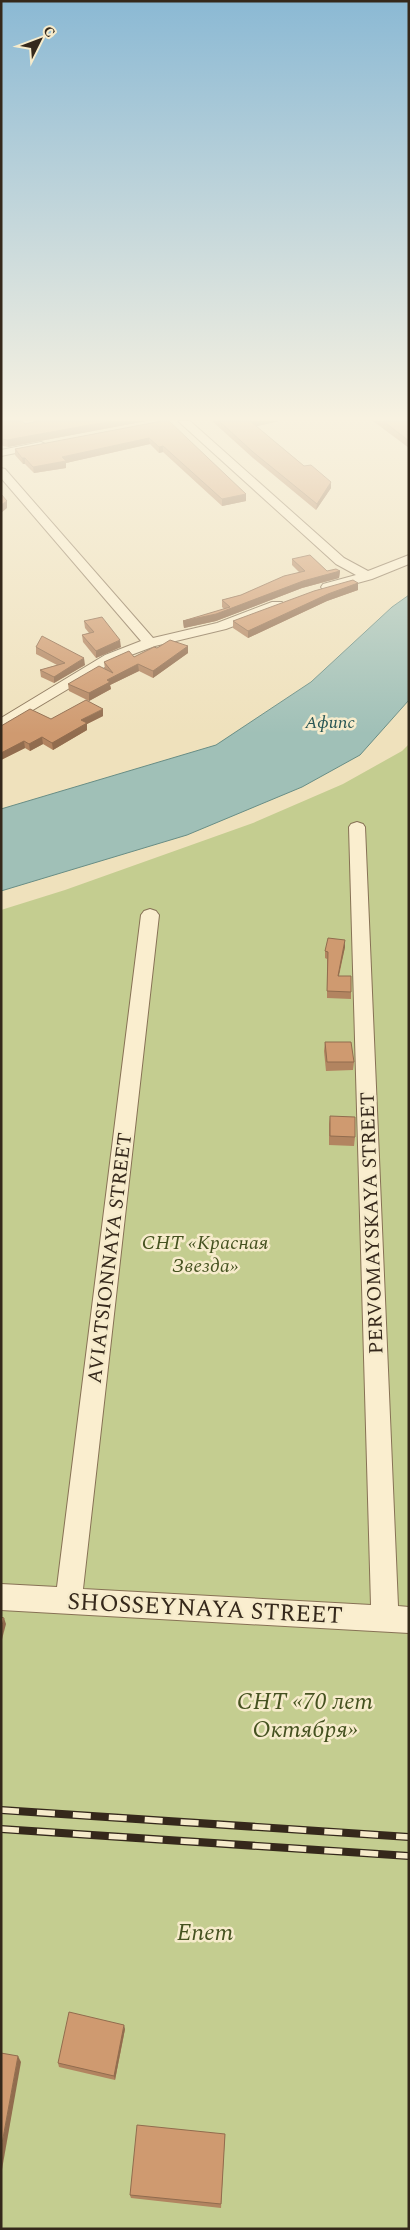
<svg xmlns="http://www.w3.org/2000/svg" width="410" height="2230" viewBox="0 0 410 2230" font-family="Spectral,serif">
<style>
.green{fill:#c4cd90}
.water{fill:#a0c0b7;stroke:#688d85}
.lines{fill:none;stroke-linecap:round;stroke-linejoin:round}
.street-casing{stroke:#877155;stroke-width:2}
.street{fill:#faeecf;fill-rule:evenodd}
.rail-casing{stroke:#35281b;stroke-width:8}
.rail{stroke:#f6ebcb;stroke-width:5.5;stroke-dasharray:18;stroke-linecap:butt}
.wall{fill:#b28460}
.shaded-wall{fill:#916c4e}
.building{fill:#cf9a70;stroke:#916c4e}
.labels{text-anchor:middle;stroke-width:5;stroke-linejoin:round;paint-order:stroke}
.far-water-label{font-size:18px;font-style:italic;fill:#295654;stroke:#f6ebcb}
.street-label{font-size:20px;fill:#35281b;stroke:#f6ebcb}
.park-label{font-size:20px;font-style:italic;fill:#455220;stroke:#f6ebcb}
.near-street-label{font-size:24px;fill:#35281b;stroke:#f6ebcb}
.near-park-label{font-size:24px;font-style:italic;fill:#455220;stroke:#f6ebcb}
</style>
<rect width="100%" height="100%" fill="#efe1bc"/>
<polygon class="green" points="409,744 409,2229 1,2229 1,910 65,890 253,823 343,784 402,751"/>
<polygon class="water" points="409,595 409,700 360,755 302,787 187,835 1,891 1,809 216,745 311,682 392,607"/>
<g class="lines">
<defs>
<g id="street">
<polygon points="178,421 190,421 344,558 368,571 409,555 409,564 372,579 328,591 323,590 321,587 323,584 356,575 336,564"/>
<polygon points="41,442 47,445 45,447 1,456 1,450"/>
<polygon points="1,468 5,469 153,638 217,623 272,602 282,602 284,605 282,608 226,629 155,646 115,661 1,729 1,718 105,655 141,641 1,478"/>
<polygon points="357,822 363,824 365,827 398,1606 409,1607 409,1633 1,1610 1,1584 57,1587 141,915 144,911 150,909 156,911 159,915 83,1589 371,1605 349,827 351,824"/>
</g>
</defs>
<use href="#street" class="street-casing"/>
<use href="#street" class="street"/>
<defs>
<g id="rail">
<polyline points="1,1810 409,1837"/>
<polyline points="1,1829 409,1856"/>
</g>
</defs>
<use href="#rail" class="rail-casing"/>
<use href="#rail" class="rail"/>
</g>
<g class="wall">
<polygon points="1,421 25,424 38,421 146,421 8,447 3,446 1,444"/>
<polygon points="162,421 246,494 246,501 222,506 163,452 159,453 150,444 66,463 66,468 34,473 25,464 23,464 15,455 15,449"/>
<polygon points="212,421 279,421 256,426 331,488 316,510 253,458"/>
<polygon points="373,421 409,421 409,448"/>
<polygon points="292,559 327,571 340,571 339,578 302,588 216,621 184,628 183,621 224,609 222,607 222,600 241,595 299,572 292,565"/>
<polygon points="358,583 358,590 327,601 248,638 233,628 233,621"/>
<polygon points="84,621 121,647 96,658 83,642 82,635 89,633 85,628"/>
<polygon points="188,646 188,653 153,678 139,671 110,685 111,689 89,701 69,691 68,684 105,669 104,662 134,657 157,648"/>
<polygon points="36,647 85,665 54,683 41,677 40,670 57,665 36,654"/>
<polygon points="103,716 87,724 87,730 53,750 43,744 30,751 25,748 1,760 1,726 51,719"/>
<polygon points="345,947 339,976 351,992 351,999 327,998 327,959 325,958 325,951"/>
<polygon points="325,1042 354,1062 353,1070 326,1071 324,1051"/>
<polygon points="330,1116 355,1137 354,1146 329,1145 329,1124"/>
<polygon points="125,2029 115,2080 59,2067 58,2063"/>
<polygon points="225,2134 221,2208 131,2198 130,2195"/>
</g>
<g class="shaded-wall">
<polygon points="112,421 146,421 8,447 7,440"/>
<polygon points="250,421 279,421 250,428"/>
<polygon points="149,438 150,444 66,463 66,468 34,473 33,467 62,457"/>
<polygon points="163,446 163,452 159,453 159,447"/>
<polygon points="22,458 25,458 25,464 23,464"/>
<polygon points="331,482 331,488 316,510 317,504"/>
<polygon points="246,494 246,501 222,506 222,499"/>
<polygon points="7,501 7,508 1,513 1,505"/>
<polygon points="340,571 339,578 302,588 216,621 184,628 183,621 216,614 303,581"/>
<polygon points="358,583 358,590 327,601 248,638 248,631 328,594"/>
<polygon points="120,640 121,647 96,658 96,651"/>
<polygon points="188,646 188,653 153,678 153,671"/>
<polygon points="84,658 85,665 54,683 54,677"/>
<polygon points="138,664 139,671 110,685 111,689 89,701 89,693 107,680"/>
<polygon points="103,709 103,716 87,724 87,730 53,750 52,743 81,720"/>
<polygon points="42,737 43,744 30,751 29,744"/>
<polygon points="24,741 25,748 1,760 1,753"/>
<polygon points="345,940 345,947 337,982 338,976"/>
<polygon points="4,1618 6,1624 1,1643 1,1629"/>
<polygon points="124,2025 125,2029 115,2080 114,2076"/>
<polygon points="18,2056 21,2062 1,2175 1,2149"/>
</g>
<g class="building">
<polygon points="1,421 22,421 25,424 38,421 112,421 7,440 2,439 1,438"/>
<polygon points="162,421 169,421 246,494 222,499 163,446 159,447 149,438 62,457 66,461 33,467 25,458 22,458 15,449"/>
<polygon points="219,421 250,421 304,466 311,465 331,482 317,504 253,452"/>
<polygon points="383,421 409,421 409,441"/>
<polygon points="1,494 7,501 1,505"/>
<polygon points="310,555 327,571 336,569 340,571 303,581 216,614 183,621 230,607 222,600 241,595 284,576 305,571 292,559"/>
<polygon points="353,580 358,583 328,594 248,631 233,621 314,591"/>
<polygon points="102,617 120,640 96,651 82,635 94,632 84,621"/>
<polygon points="42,636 84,658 54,677 40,670 65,663 36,647"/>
<polygon points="170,640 188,646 153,671 138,664 107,680 110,682 89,693 68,684 99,666 113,673 104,662 129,651 134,657 154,647 157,648"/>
<polygon points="86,700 103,709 81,720 87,723 52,743 42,737 29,744 24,741 1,753 1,726 30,709 51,719"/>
<polygon points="328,938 345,940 338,976 351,976 351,992 327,991 328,952 325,951"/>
<polygon points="325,1042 351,1042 354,1062 327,1062"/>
<polygon points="330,1116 355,1117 355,1137 330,1136"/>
<polygon points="1,1617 4,1618 1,1629"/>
<polygon points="69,2012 124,2025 114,2076 58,2063"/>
<polygon points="1,2053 18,2056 1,2149"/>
<polygon points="137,2125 225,2134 221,2204 130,2195"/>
</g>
<linearGradient id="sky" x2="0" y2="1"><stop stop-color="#8bb9d4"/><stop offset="0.57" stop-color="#f8f2e1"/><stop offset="1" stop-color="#f8f2e1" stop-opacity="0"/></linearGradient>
<rect width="410" height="734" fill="url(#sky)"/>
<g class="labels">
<g class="far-water-label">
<text x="330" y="728">Афипс</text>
</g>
<g class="street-label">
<text transform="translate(371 1223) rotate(-92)" y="7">PERVOMAYSKAYA STREET</text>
<text transform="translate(109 1258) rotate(-83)" y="7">AVIATSIONNAYA STREET</text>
</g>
<g class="park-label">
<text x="205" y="1249">СНТ «Красная<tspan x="205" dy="23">Звезда»</tspan></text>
</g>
<g class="near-street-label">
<text transform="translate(205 1608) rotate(3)" y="8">SHOSSEYNAYA STREET</text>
</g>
<g class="near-park-label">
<text x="305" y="1709">СНТ «70 лет<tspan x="305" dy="28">Октября»</tspan></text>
<text x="205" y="1940">Enem</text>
</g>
</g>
<rect width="410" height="2230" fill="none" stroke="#35281b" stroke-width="5"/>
<g transform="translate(40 40) rotate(48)" stroke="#f6ebcb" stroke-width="4" paint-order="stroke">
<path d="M0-4L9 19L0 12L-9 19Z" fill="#35281b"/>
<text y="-8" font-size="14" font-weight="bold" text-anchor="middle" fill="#35281b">С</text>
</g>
</svg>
